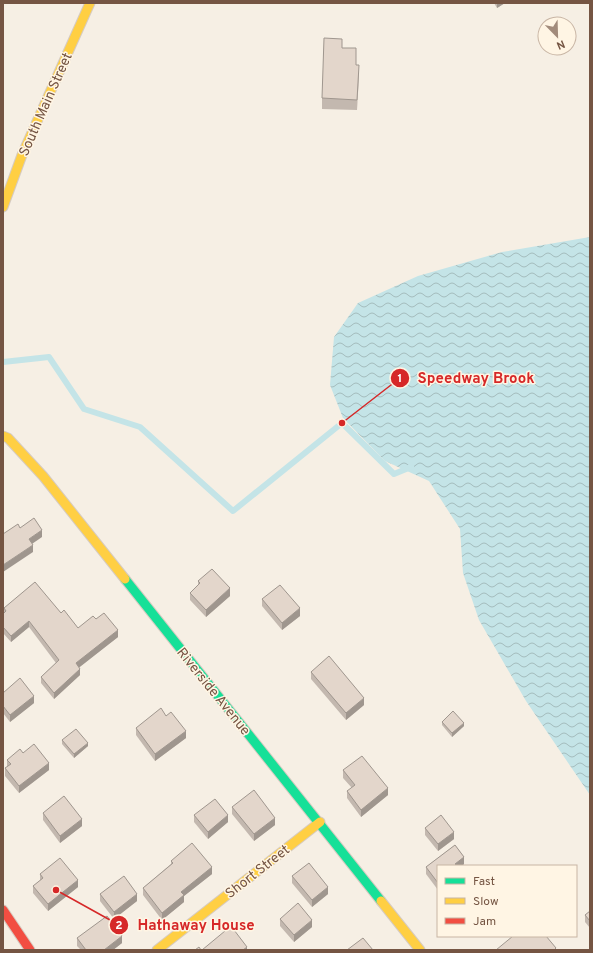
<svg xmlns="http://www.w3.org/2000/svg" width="593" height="953" viewBox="0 0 593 953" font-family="Overpass,sans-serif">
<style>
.water{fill:url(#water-waves)}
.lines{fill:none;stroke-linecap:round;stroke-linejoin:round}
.stream{stroke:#c4e4e7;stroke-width:6}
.fast-casing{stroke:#d6cbc1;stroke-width:11}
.slow-casing{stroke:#d6cbc1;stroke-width:11}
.jam-casing{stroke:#d6cbc1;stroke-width:11}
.fast{stroke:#16e098;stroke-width:9}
.slow{stroke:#ffcf43;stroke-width:9}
.jam{stroke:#f24e42;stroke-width:9}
.wall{fill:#c3b8af}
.shaded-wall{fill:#9f968e}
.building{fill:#e3d6cb;stroke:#9f968e}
.labels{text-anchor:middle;stroke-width:3;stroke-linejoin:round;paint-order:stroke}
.street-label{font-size:14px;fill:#755543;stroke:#fff5e4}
.leader{fill:none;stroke:#d62828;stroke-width:1.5}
.callout-dot{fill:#d62828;stroke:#fff5e4;stroke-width:1.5}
.mark-label{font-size:12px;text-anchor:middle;font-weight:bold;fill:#fff}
.callout-label{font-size:15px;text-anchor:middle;font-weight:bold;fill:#d62828;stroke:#fff5e4;stroke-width:3;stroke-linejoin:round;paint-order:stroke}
</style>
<defs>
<pattern id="water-waves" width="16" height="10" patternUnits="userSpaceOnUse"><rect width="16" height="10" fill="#c4e4e7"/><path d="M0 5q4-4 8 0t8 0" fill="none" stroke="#a4bcbd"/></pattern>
</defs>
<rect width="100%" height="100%" fill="#f6efe4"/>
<polygon class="water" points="590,237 590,795 526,701 479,620 463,573 460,529 429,481 385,461 343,418 330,385 334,337 358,303 418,276 502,252"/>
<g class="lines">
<polyline class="stream" points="3,362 49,357 84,409 140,427 233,511 342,423 394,474 411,467"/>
<defs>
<polyline id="fast" points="125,579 381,901"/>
<g id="slow">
<polyline points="3,207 22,155 90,3"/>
<polyline points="3,436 8,438 43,476 125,579"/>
<polyline points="381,901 420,950"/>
<polyline points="157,950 320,822"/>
</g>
<polyline id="jam" points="3,910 30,950"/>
</defs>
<use href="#fast" class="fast-casing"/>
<use href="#slow" class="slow-casing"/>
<use href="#jam" class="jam-casing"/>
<use href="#fast" class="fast"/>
<use href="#slow" class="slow"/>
<use href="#jam" class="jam"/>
</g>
<g class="wall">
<polygon points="494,3 505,3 497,8"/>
<polygon points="342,48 356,65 359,76 357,110 322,109 322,98"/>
<polygon points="198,581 230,596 206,617 190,600 190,593 198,586"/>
<polygon points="262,599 300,616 282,630 262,606"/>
<polygon points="4,608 61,613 78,628 96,619 118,637 79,667 80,675 54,699 41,683 41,677 56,663 29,627 11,642 3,633"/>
<polygon points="311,672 364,705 346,720 311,679"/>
<polygon points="3,693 34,703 10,722 3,713"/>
<polygon points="166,716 186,738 155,761 136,735 136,728"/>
<polygon points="442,722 464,726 452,737 442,725"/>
<polygon points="62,740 88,746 74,758 62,744"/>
<polygon points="23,753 49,770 19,793 5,776 5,768 7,767 7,760"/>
<polygon points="343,770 388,795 361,817 347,798 347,791 352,788 343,778"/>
<polygon points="232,807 275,825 254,841 232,814"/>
<polygon points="43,813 82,826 60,843 43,820"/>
<polygon points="194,815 228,822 208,839 194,822"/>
<polygon points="425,828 454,839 438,851 425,835"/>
<polygon points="455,845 464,857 464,864 462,866 438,866 438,890 426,874 426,867"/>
<polygon points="171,861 212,874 184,896 184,902 162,920 143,895 143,888 171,864"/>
<polygon points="40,874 78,887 48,911 33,893 33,886 40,881"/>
<polygon points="292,876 328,894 312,907 292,883"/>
<polygon points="100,894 137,901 114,919 100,901"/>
<polygon points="590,911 590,928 585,922 585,915"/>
<polygon points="280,919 312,927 294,942 280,926"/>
<polygon points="77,938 122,943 113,950 81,950 77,946"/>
</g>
<g class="shaded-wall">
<polygon points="497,3 505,3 497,8"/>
<polygon points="42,530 42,537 29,546 29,539"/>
<polygon points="33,545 33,552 3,572 3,565"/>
<polygon points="230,588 230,596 206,617 206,610"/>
<polygon points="300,608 300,616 282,630 282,623"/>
<polygon points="29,621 29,627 11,642 11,636"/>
<polygon points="118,630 118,637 76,670 76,663"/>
<polygon points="80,669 80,675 54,699 54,693"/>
<polygon points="34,696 34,703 10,722 10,715"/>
<polygon points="364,698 364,705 346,720 346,713"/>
<polygon points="464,723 464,726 452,737 452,733"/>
<polygon points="186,731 186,738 155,761 155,754"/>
<polygon points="88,743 88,746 74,758 74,754"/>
<polygon points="49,763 49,770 19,793 19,786"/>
<polygon points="388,788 388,795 361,817 361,810"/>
<polygon points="228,815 228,822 208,839 208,832"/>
<polygon points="275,818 275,825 254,841 254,834"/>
<polygon points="82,819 82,826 60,843 60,836"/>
<polygon points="454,832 454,839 438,851 438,844"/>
<polygon points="464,857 464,864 462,866 455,866 455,864"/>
<polygon points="212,867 212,874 184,896 184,902 162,920 162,913 181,892"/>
<polygon points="78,880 78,887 48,911 48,904"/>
<polygon points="328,887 328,894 312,907 312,900"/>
<polygon points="137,894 137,901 114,919 114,912"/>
<polygon points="312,920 312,927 294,942 294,935"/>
<polygon points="122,936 122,943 113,950 104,950"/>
<polygon points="247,947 247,950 243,950"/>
</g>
<g class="building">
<polygon points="324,38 342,39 342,48 356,48 356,65 359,65 357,100 322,98"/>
<polygon points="34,518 42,530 29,539 33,545 3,565 3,534 18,524 20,528"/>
<polygon points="212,569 230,588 206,610 190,593 200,583 198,581"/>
<polygon points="35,582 61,613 64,610 78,628 93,616 96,619 104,613 118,630 76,663 80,669 54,693 41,677 59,660 29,621 11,636 3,627 3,614 6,611 4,608"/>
<polygon points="280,585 300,608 282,623 262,599"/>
<polygon points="329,656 364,698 346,713 311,672"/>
<polygon points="20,678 34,696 10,715 3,706 3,693"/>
<polygon points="161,708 166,716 171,712 186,731 155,754 136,728"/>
<polygon points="453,711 464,723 452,733 442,722"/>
<polygon points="76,729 88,743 74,754 62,740"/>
<polygon points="34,744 49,763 19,786 5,768 11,764 7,760 20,749 23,753"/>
<polygon points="362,756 388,788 361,810 347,791 355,785 343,770"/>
<polygon points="254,790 275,818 254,834 232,807"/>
<polygon points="64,796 82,819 60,836 43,813"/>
<polygon points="215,799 228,815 208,832 194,815"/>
<polygon points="441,815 454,832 438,844 425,828"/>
<polygon points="192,843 212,867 181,892 184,895 162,913 143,888 173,863 171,861"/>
<polygon points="455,845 464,857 455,864 457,866 438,866 438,883 426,867"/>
<polygon points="60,858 78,880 48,904 33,886 43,878 40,874"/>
<polygon points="309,863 328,887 312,900 292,876"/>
<polygon points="124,876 137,894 114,912 100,894"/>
<polygon points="298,903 312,920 294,935 280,919"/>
<polygon points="590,911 590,921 585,915"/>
<polygon points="107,916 122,936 104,950 86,950 77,938"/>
<polygon points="231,926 247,947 243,950 202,950"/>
<polygon points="513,936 546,936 556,948 554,950 496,950"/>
<polygon points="363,938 373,950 347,950"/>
<polygon points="199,947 201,950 195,950"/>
</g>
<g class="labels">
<g class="street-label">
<text transform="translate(45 104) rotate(-66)" y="5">South Main Street</text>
<text transform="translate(214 691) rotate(51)" y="5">Riverside Avenue</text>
<text transform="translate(257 871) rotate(-38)" y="5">Short Street</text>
</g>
</g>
<path class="leader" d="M342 423L400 378M56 890L119 925"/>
<g class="callout-dot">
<circle cx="342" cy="423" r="4"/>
<circle cx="56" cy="890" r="4"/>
<circle cx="400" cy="378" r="10"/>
<circle cx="119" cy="925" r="10"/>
</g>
<g class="mark-label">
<text x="400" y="382">1</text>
<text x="119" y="929">2</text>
</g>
<g class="callout-label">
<text x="476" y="383">Speedway Brook</text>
<text x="196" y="930">Hathaway House</text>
</g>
<rect width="593" height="953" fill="none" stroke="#755543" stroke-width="8"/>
<rect x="437" y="865" width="140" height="72" fill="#fff5e4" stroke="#c8b5a4"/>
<rect x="445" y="878" width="20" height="6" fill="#16e098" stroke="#c8b5a4"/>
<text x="473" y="885" font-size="12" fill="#755543">Fast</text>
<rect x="445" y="898" width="20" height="6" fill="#ffcf43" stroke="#c8b5a4"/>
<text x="473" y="905" font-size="12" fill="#755543">Slow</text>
<rect x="445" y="918" width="20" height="6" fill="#f24e42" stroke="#c8b5a4"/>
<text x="473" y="925" font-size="12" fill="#755543">Jam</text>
<g transform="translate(557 36) rotate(157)"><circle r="19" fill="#fff5e4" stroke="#c8b5a4"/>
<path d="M0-3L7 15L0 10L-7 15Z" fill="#a28b7b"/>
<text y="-6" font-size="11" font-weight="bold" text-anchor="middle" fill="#755543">N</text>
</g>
</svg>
